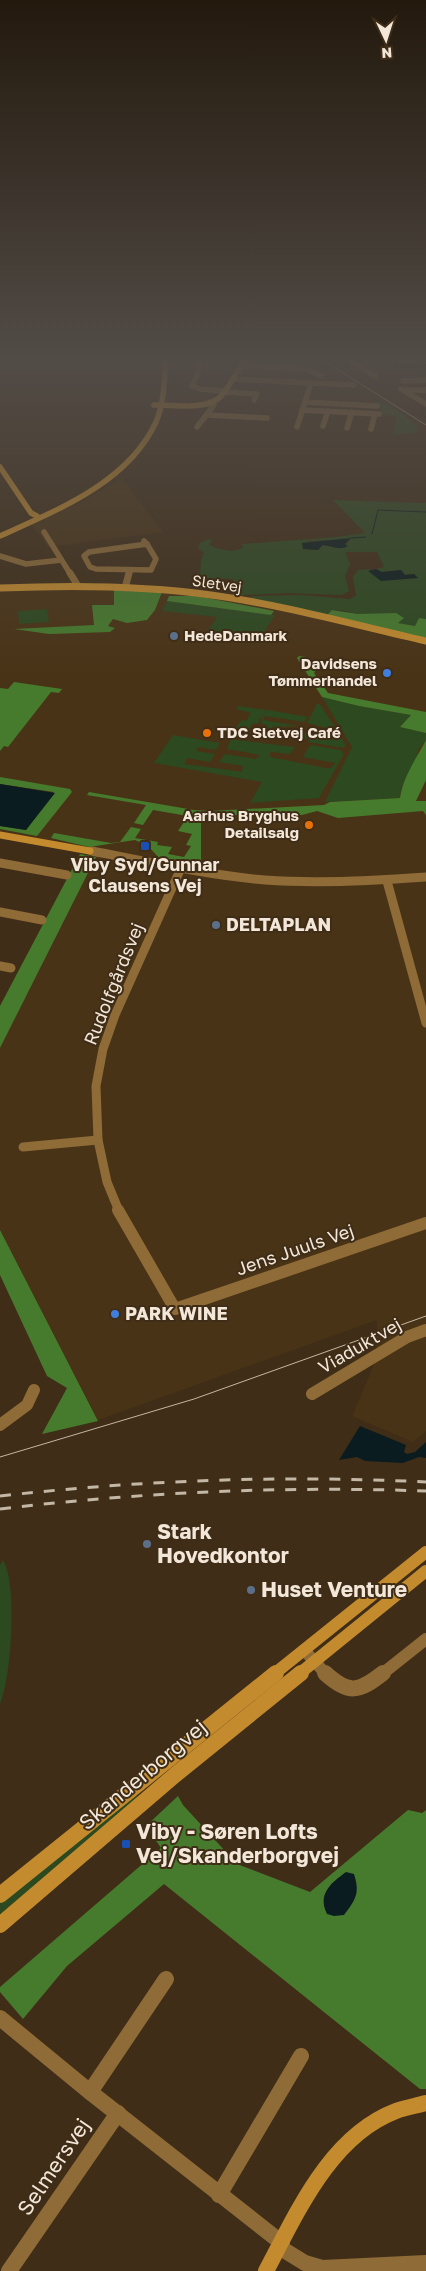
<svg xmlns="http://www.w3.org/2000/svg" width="426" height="2271" viewBox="0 0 426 2271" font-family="'Golos Text',sans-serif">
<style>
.built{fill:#493316}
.green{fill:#2c4920;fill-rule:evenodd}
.forest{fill:#467b2e}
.water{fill:#0a1c1f}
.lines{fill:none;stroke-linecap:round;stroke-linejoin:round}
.stream{stroke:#0a1c1f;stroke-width:1}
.street-far4{stroke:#8e6b37;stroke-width:5.5}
.street-far3{stroke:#8e6b37;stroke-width:7}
.street-far2{stroke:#8e6b37;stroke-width:9}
.street-far1{stroke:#8e6b37;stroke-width:12}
.street{stroke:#8e6b37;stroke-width:16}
.secondary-far3{stroke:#c38b2e;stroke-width:5.5}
.secondary-far2{stroke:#c38b2e;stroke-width:7}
.secondary-far1{stroke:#c38b2e;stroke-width:12}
.secondary{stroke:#c38b2e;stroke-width:16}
.tram{stroke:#c3b7a6;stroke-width:1}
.rail{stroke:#c3b7a6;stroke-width:3;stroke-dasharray:11 11;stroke-linecap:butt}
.service-dot{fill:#5c6f8a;stroke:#3f2d17;stroke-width:2}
.shop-dot{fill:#3f7fe0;stroke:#3f2d17;stroke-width:2}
.food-dot{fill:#e8710a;stroke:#3f2d17;stroke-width:2}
.transit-dot{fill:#1a4fb4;stroke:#3f2d17;stroke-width:2}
.labels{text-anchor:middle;stroke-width:4;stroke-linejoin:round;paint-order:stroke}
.far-street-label{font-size:15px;fill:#f2e7d9;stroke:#3f2d17}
.far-poi-label{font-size:15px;font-weight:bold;fill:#f2e7d9;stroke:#3f2d17;text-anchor:start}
.poi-label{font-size:18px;font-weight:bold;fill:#f2e7d9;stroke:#3f2d17;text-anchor:start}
.street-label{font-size:18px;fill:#f2e7d9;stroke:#3f2d17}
.near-poi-label{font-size:21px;font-weight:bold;fill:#f2e7d9;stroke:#3f2d17;text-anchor:start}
.near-street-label{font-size:21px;fill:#f2e7d9;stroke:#3f2d17}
</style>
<rect width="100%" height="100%" fill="#3f2d17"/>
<g class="built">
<polygon points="122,479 163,532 48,547 32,525 77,504"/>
<polygon points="0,589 125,589 198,595 262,606 426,643 426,1431 413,1442 352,1416 376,1360 377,1320 98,1420 0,1230 0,1048 96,857 80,854 84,851 0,835"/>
</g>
<g class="green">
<path d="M 374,401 C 391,403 405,416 418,427 L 414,433 L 393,434 L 397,416 L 381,415 L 382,408 L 377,408 L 378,404 Z"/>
<path d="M 333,500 L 426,503 L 426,619 L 419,618 L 415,626 L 397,623 L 374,615 L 358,614 L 339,610 L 332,610 L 326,616 L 247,599 L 252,596 L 303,595 L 349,599 L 356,596 L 353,577 L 358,570 L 371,569 L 369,570 L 384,580 L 418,578 L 414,574 L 405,575 L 401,570 L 381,572 L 376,569 L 384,567 L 377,552 L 345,552 L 350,565 L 345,576 L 349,591 L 342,595 L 288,593 L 243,595 L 240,597 L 235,596 L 233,579 L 202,578 L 200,577 L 201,560 L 204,552 L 198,549 L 200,543 L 209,539 L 212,540 L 209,545 C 220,549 235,555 244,546 L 240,545 L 243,544 L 337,537 L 365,533 ZM 350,540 L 345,545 L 347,546 C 334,549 334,547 323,545 L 318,550 L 303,549 L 308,541 Z"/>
<polygon points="167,601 275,615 257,643 206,634 217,617 162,611"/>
<polygon points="47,609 49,622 19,624 18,611"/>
<polygon points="322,697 359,706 411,715 400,727 426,733 426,740 418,750 415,763 401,789 400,798 325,802 352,747"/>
<polygon points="317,704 320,704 346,745 344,748 308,742 309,739 302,738 307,729 328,731 327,728 307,723"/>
<polygon points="238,706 267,710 267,711 259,719 259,723 252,724 247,732 234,730 242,720 246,721 251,713 236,709"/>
<polygon points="268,710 308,717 304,722 265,716 263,720 299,726 274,727 273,725 272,728 268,728 267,725 262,724 261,718"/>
<polygon points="173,735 220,743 216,750 198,747 196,751 215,754 210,762 187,758 184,764 237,771 242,772 243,766 219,762 225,754 256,759 260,755 227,749 231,739 295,747 290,754 270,752 270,757 326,768 331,768 335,763 303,757 310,745 341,750 344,754 319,798 250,803 262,782 154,763"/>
<path d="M 3,1560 C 18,1585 11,1677 0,1704 L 0,1565 Z"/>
<polygon points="135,1794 138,1798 0,1916 0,1903"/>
</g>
<g class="forest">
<polygon points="114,589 162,592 155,610 147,620 127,623 113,619 108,626 115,628 110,632 49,634 14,629 94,625 92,605 114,605"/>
<polygon points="169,596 197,596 274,611 271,615 167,601"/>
<polygon points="332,610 358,614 396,613 404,618 398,623 415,626 419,618 426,619 426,639 326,616"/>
<polygon points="299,656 306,657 310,663 320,665 314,673 328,693 426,712 426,733 400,727 411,715 359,706 322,697 297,658"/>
<polygon points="14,682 62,689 59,693 51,692 8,747 4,746 0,751 0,688 8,689"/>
<path d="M 426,740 L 426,780 L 416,801 L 426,801 L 426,815 L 423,811 L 338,818 L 317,811 L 302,815 L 229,815 L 201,822 L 201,866 L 161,860 L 149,847 L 135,840 L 89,847 L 51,838 L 54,833 L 111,843 L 120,842 L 131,827 L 141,829 L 135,838 L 158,842 L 157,845 L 172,847 L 168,854 L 184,857 L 191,846 L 186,845 L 192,834 L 178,831 L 188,816 L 153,810 L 143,825 L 134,823 L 146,805 L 87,795 L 89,792 L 194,810 L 211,811 L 324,805 L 330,802 L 400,798 C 403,777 417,757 426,740 Z"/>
<polygon points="0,777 70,789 72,792 37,836 0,829 0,826 26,830 54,792 0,784"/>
<polygon points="80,854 96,857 0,1048 0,1006"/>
<polygon points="0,1230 98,1421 42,1434 67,1388 47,1376 0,1275"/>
<polygon points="178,1796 183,1805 237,1864 310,1892 408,1810 422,1813 426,1810 426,2089 420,2089 164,1884 67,1966 23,2019 0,1992 0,1987 161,1848 146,1826"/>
</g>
<g class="water">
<path d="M 351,538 L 345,544 L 348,546 C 340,551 332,546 323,545 L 318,550 L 303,549 L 302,543 Z"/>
<polygon points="376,569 382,572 401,570 405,575 414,574 418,578 381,581 368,571"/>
<polygon points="0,784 55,793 26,830 0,826"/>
<polygon points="360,1426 406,1445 404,1452 407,1454 415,1452 426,1442 426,1458 419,1457 403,1463 365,1461 357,1457 339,1460"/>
<path d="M 346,1872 L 354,1874 C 360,1893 356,1899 344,1915 L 334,1916 L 327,1914 C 317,1894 331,1883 346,1872 Z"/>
</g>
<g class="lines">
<g class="stream">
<polyline points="424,409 421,414 426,418"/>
<polyline points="372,534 378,510 426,512"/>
<polyline points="351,538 366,537"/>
</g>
<g class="street-far4">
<polyline points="200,359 198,373 192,386 200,389 224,391"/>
<polyline points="270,359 276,359"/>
<polyline points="348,359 376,377"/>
<polyline points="401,361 426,360"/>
<polyline points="241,366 308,369 321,376"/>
<polyline points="232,379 311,383 297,427"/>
<polyline points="403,381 426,380"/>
<polyline points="311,383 354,385"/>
<polyline points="401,389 426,404"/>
<polyline points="405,390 426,390"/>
<polyline points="223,392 257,394 254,400"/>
<polyline points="305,402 377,406"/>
<polyline points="302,410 379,414"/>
<polyline points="208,415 267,418"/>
<polyline points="323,426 328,411"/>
<polyline points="197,427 214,405 210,402"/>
<polyline points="347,428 352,412"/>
<polyline points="371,429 375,414"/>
<polyline points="44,532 71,575"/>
<polyline points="144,541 147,544"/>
<polygon points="147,544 156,559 151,570 96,569 90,567 84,556 89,552"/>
<polyline points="0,556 26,564 61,560"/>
<polyline points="129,575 130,570"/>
</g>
<g class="street-far3">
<polyline points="70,573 78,586"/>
<polyline points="125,588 129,573"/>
<polyline points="90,851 98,853"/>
</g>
<g class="street-far2">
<path d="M 92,851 C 149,862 207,875 265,880 C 319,884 373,881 426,877"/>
<polyline points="0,863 67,875"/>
<polyline points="387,881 426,1023"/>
<polyline points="0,912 42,920"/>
<polyline points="0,966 11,968"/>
<polyline points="23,1147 98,1140"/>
<polyline points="119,1211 107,1182 98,1140 96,1086 103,1049 115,1015 181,868"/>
</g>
<g class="street-far1">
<polyline points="118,1210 175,1309 426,1223"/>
<polyline points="312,1394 407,1337 426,1330"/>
<polyline points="0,1425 27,1405 34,1390"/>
<polyline points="304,1650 326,1674"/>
<polyline points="382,1674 426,1639"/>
</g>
<g class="street">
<path d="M 325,1673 C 349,1695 359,1692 383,1673"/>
<polyline points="0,2018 90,2092 282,2243"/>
<polyline points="90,2092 166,1979"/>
<polyline points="219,2195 301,2056"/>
<polyline points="279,2247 305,2263 322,2268 426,2263"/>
<polyline points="9,2271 118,2113"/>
</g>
<g class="secondary-far3">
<path d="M 154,405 C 174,404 202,411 219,398 C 229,389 237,371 245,359"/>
<polyline points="0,467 31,513 37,516"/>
<path d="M 0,536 C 57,510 128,483 156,422 C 164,403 165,382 165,362"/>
</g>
<g class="secondary-far2">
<path d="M 0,588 C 71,585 141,585 211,595 C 284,605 355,625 426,641"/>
<polyline points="0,835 90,851"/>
</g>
<g class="secondary-far1">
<polyline points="274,1674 426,1552"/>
<polyline points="299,1674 426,1571"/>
</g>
<g class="secondary">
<polyline points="0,1895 276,1673"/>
<polyline points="0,1925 175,1775 301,1673"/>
<path d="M 266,2271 C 297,2213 330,2136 396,2111 C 406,2107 416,2106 426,2103"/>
</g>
<g class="tram">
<polyline points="321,359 426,425"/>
<polyline points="0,1457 194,1399 426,1316"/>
</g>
<g class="rail">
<path d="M 0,1496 C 142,1480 283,1475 426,1482"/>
<path d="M 0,1509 C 142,1492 283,1486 426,1491"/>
</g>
</g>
<linearGradient id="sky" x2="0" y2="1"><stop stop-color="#23190d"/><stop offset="0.53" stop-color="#524c47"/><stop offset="1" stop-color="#524c47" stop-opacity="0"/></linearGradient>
<rect width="426" height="677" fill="url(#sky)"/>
<g class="service-dot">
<circle cx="174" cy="636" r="5"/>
<circle cx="216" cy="925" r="5"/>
<circle cx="147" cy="1544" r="5"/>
<circle cx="251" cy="1590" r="5"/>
</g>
<g class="shop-dot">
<circle cx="387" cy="673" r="5"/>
<circle cx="115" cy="1314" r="5"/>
</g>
<g class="food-dot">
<circle cx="207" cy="733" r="5"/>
<circle cx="309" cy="825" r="5"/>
</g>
<g class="transit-dot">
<rect x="140" y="841" width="10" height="10" rx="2.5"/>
<rect x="121" y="1839" width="10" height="10" rx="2.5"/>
</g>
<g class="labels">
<g class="far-street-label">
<text transform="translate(217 584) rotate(8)" y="5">Sletvej</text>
</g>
<g class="far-poi-label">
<text x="184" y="641">HedeDanmark</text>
<text x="377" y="669" text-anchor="end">Davidsens<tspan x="377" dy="17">Tømmerhandel</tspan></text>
<text x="217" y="738">TDC Sletvej Café</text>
<text x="299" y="821" text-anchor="end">Aarhus Bryghus<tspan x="299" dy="17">Detailsalg</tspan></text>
</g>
<g class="poi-label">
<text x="145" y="871" text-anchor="middle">Viby Syd/Gunnar<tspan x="145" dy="21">Clausens Vej</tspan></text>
<text x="226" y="931">DELTAPLAN</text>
<text x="125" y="1320">PARK WINE</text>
</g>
<g class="street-label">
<text transform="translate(114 984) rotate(-68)" y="6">Rudolfgårdsvej</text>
<text transform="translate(295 1250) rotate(-19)" y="6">Jens Juuls Vej</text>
<text transform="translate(360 1346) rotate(-30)" y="6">Viaduktvej</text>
</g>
<g class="near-poi-label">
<text x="157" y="1539">Stark<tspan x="157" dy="24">Hovedkontor</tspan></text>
<text x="261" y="1597">Huset Venture</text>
<text x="136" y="1839">Viby - Søren Lofts<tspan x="136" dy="24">Vej/Skanderborgvej</tspan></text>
</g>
<g class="near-street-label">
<text transform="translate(143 1775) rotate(-40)" y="7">Skanderborgvej</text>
<text transform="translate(54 2167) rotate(-56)" y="7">Selmersvej</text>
</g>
</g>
<g transform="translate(386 40) rotate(176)" stroke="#3f2d17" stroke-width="4" paint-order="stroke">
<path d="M0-4L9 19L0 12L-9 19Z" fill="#f2e7d9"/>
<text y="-8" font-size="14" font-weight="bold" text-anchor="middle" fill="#f2e7d9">N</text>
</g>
</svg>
